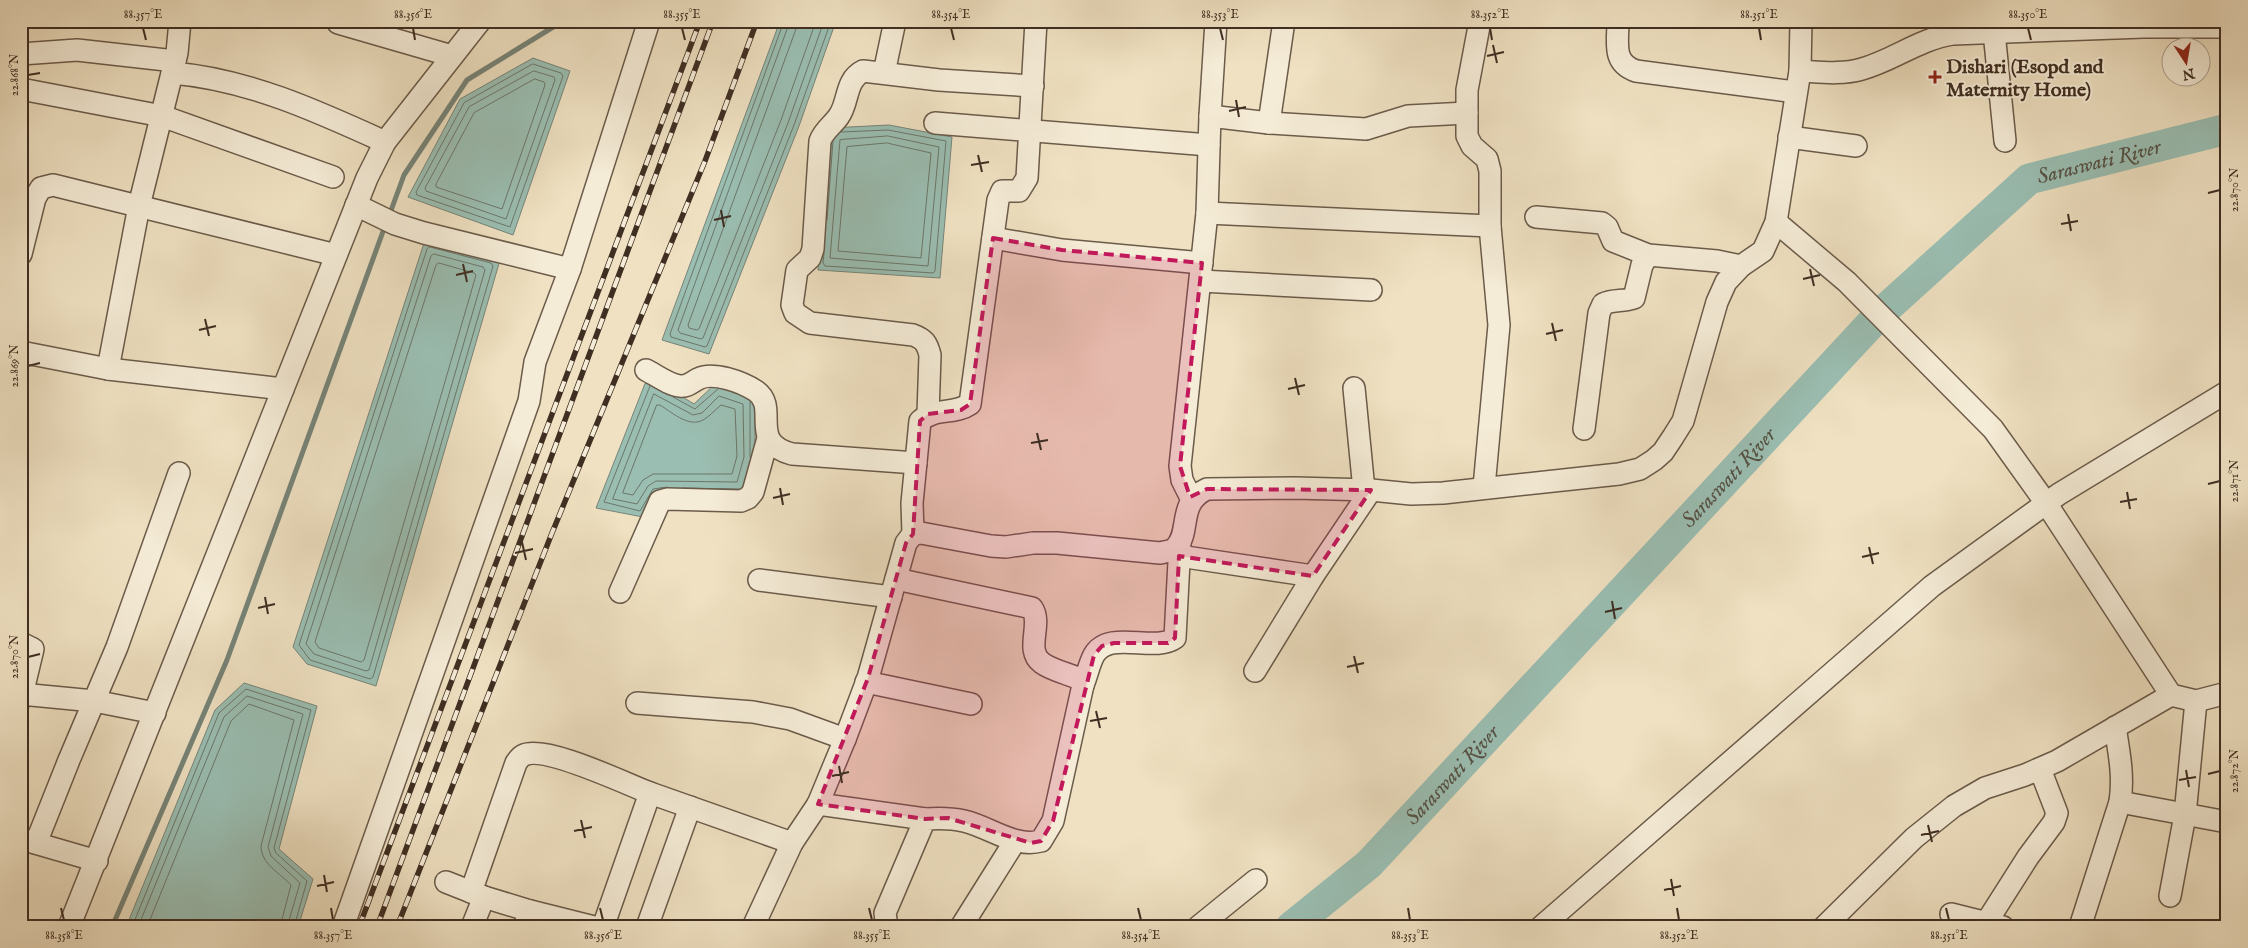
<svg xmlns="http://www.w3.org/2000/svg" width="2248" height="948" viewBox="0 0 2248 948" font-family="'IM FELL English',serif">
<style>
.water{fill:#9abeb2;stroke:#768478}
.lines{fill:none;stroke-linecap:round;stroke-linejoin:round}
.shore{stroke:#6c766a;stroke-width:1}
.stream{stroke:#768478;stroke-width:5}
.river{stroke:#9abeb2;stroke-width:31}
.minor-casing{stroke:#6b5b4a;stroke-width:24}
.minor{stroke:#f5ecd7;stroke-width:21}
.rail-casing{stroke:#3f2e22;stroke-width:5.5}
.rail{stroke:#f5ecd7;stroke-width:4;stroke-dasharray:11;stroke-linecap:butt}
.marked{fill:#c2185b;fill-opacity:0.2;stroke:#c2185b;stroke-width:4;stroke-dasharray:10 6;stroke-linejoin:round}
.ticks{fill:none;stroke:#3f2e22;stroke-width:2}
.poi-dot{fill:#8f2418;stroke:#f5ecd7;stroke-width:2}
.labels{text-anchor:middle;stroke-width:4;stroke-linejoin:round;paint-order:stroke}
.poi-label{font-size:20px;font-weight:bold;fill:#3f2e22;stroke:#f5ecd7;text-anchor:start}
.water-label{font-size:21px;font-style:italic;fill:#565246;stroke:#f5ecd7}
.neatline{fill:none;stroke:#3f2e22;stroke-width:2}
.ticks-label{font-size:12px;text-anchor:middle;fill:#3f2e22}
</style>
<rect width="100%" height="100%" fill="#efe1c2"/>
<filter id="stains"><feTurbulence type="fractalNoise" baseFrequency=".004" numOctaves="4"/><feColorMatrix values="0 0 0 0 .2 0 0 0 0 .09 0 0 0 0 .02 0 0 0 .5 -.17"/></filter>
<radialGradient id="worn" r=".72"><stop offset=".6" stop-color="#630" stop-opacity="0"/><stop offset="1" stop-color="#630" stop-opacity=".3"/></radialGradient>
<g class="water">
<polygon points="780,21 836,21 799,126 709,354 662,340"/>
<polygon points="533,58 570,71 513,235 408,197 460,99"/>
<polygon points="889,125 952,137 940,278 818,270 829,128"/>
<polygon points="425,240 500,260 376,686 307,664 293,647"/>
<polygon points="648,376 694,404 716,383 755,396 755,458 746,494 657,492 643,517 596,508"/>
<polygon points="244,683 317,706 279,849 313,879 298,927 126,927 215,710"/>
</g>
<g class="lines">
<g class="shore">
<polyline points="784,21 670,334 671,337 705,347 707,346 794,125 831,21"/>
<polyline points="790,21 678,330 680,333 701,339 703,338 788,123 824,21"/>
<polyline points="798,21 796,29 688,325 689,328 697,330 699,329 781,120 816,21"/>
<polygon points="533,64 561,73 563,76 510,227 417,195 416,192 464,103"/>
<polygon points="534,71 554,77 555,80 506,219 426,191 425,188 469,107"/>
<polygon points="535,79 544,82 545,85 502,209 436,187 436,184 474,113"/>
<polygon points="888,136 939,147 928,266 830,258 840,140"/>
<polygon points="887,143 931,153 921,258 838,251 847,147"/>
<polyline points="827,220 833,141"/>
<polygon points="430,247 491,263 493,266 373,677 370,679 310,660 299,645 427,249"/>
<polyline points="824,253 823,263 825,266 933,273 935,271 946,141 888,130 841,132"/>
<polygon points="434,254 483,267 485,270 369,670 366,671 314,654 306,644 431,256"/>
<polygon points="439,263 474,273 476,275 364,660 361,662 319,648 315,642 436,265"/>
<polyline points="650,386 604,502 640,511 653,489 667,487"/>
<polygon points="654,394 693,415 702,413 719,396 743,404 744,457 737,482 656,481 648,486 637,504 613,499"/>
<polyline points="673,397 695,409 718,389"/>
<polyline points="750,402 750,457"/>
<path d="M 657,405 L 660,405 C 673,413 691,430 706,418 C 712,414 716,409 721,405 L 735,409 L 737,456 L 732,474 L 653,474 L 643,480 L 633,495 L 623,493 Z"/>
<polyline points="682,488 739,489"/>
<polyline points="132,927 219,713 246,689 311,710 274,848 276,853 307,881 294,927"/>
<polyline points="138,927 224,717 247,696 303,714 268,847 271,856 300,883 287,927"/>
<path d="M 147,927 L 231,721 L 249,704 L 294,720 L 261,846 C 261,864 280,873 291,885 L 280,927"/>
</g>
<g class="stream">
<polyline points="389,216 404,175 467,80 563,21"/>
<polyline points="112,927 227,660 385,226"/>
</g>
<path class="river" id="s1" d="M 1291,927 L 1369,864 L 1880,314 L 2029,179 L 2227,129"/>
<defs>
<g id="minor">
<polyline points="1480,21 1467,90 1467,136 1472,146 1487,159 1490,171 1490,226 1499,325 1484,487"/>
<path d="M 1618,21 C 1618,43 1612,63 1636,71 L 1795,92"/>
<polyline points="338,23 452,56"/>
<polyline points="1994,32 2005,141"/>
<polyline points="21,54 77,50 175,61"/>
<path d="M 1800,71 C 1820,72 1842,75 1862,69 C 1894,60 1919,39 1953,34 L 2144,27 L 2227,27"/>
<path d="M 172,73 C 247,79 317,111 385,142"/>
<polyline points="884,73 895,21"/>
<polyline points="21,89 162,116 333,177"/>
<polyline points="1210,116 1269,123 1366,129 1408,116 1467,113"/>
<polyline points="935,123 1209,145"/>
<polyline points="1269,123 1284,21"/>
<polyline points="1789,137 1856,146"/>
<polyline points="356,205 395,224 424,233 570,269"/>
<polyline points="1207,213 1490,226"/>
<polyline points="1536,217 1602,223 1607,227 1613,241 1648,255 1717,261 1741,266"/>
<polyline points="1776,222 1847,282 1993,429 2046,503 2171,695 2196,701 2227,693"/>
<polyline points="993,238 1062,250 1202,263"/>
<polyline points="21,254 35,198 41,188 53,185 336,255"/>
<polyline points="1201,281 1371,290"/>
<polyline points="21,352 108,369 283,389"/>
<polyline points="108,369 139,206 177,53 180,21"/>
<path d="M 646,370 C 656,375 669,385 680,386 C 688,387 692,382 698,379 C 713,371 742,382 756,391 C 780,408 747,442 792,454 L 916,463"/>
<polyline points="1354,388 1364,490"/>
<path d="M 928,414 L 930,355 C 927,343 924,339 913,335 L 810,323 L 795,313 L 792,305 L 797,270 L 810,258 L 813,249 L 820,141 C 824,130 833,125 839,116 C 849,102 845,80 863,71 L 939,80 L 1033,86"/>
<path d="M 1584,429 L 1599,313 L 1603,304 C 1614,299 1623,302 1634,298 L 1642,265 L 1648,255"/>
<polyline points="1192,500 1182,480 1180,466 1207,213 1210,116 1216,21"/>
<path d="M 913,534 L 912,503 L 920,421 C 935,407 954,415 970,404 L 998,200 L 1002,191 L 1019,191 L 1027,178 L 1036,21"/>
<polyline points="1179,556 1313,576"/>
<polyline points="759,580 891,597"/>
<polyline points="620,592 660,501 667,499 741,501 748,498 753,492 768,438"/>
<polyline points="21,643 33,649 21,699"/>
<polyline points="1255,671 1313,576 1371,490"/>
<polyline points="866,682 971,704"/>
<path d="M 1083,685 C 1087,676 1089,664 1094,655 C 1109,629 1154,653 1175,638 L 1180,542"/>
<polyline points="21,694 94,701 155,713"/>
<polyline points="637,703 753,712 790,719 845,739"/>
<polyline points="650,793 792,843"/>
<polyline points="2120,802 2227,822"/>
<polyline points="818,804 925,819"/>
<polyline points="21,839 97,861"/>
<polyline points="36,843 69,760 117,647 179,473"/>
<polyline points="446,882 484,897 530,911"/>
<path d="M 471,892 L 516,763 C 518,760 521,756 524,755 C 546,745 626,784 650,793 L 603,927"/>
<polyline points="2170,896 2185,815 2196,701"/>
<polyline points="1951,914 2003,927"/>
<polyline points="1986,923 2028,857 2054,822 2057,813 2040,769"/>
<polyline points="69,927 367,178 385,142 480,21"/>
<polyline points="343,927 529,401 535,362 570,269 649,21"/>
<polyline points="472,927 484,897"/>
<polyline points="524,927 530,911 594,927"/>
<polyline points="647,927 690,807"/>
<path d="M 753,927 L 792,843 L 818,804 L 845,739 L 868,678 L 906,543 L 913,534 L 921,533 L 991,546 L 1006,547 L 1033,543 L 1057,543 L 1160,553 C 1165,552 1172,551 1175,548 C 1192,533 1176,503 1207,489 L 1295,488 L 1371,490 L 1411,494 L 1443,493 L 1619,474 L 1640,469 L 1654,460 L 1663,452 L 1673,437 L 1683,421 L 1717,302 L 1726,282 L 1741,266 L 1763,251 L 1776,222 L 1800,71 L 1801,21"/>
<path d="M 887,927 L 885,913 L 925,819 C 939,818 951,818 964,821 C 990,827 1014,848 1041,841 L 1053,821 L 1083,685 L 1082,680 C 1070,674 1053,671 1042,663 C 1024,650 1043,624 1032,608 L 896,579"/>
<polyline points="961,927 1015,841"/>
<polyline points="1198,927 1256,880"/>
<polyline points="1541,927 1932,586 2059,494 2227,392"/>
<polyline points="1824,927 1914,838 1954,806 1985,788 2025,775 2057,761 2171,695"/>
<path d="M 2080,927 L 2120,802 C 2124,776 2119,752 2115,727"/>
</g>
</defs>
<use href="#minor" class="minor-casing"/>
<use href="#minor" class="minor"/>
<defs>
<g id="rail">
<polyline points="359,927 700,21"/>
<polyline points="377,927 713,21"/>
<polyline points="397,927 552,533 705,161 757,21"/>
</g>
</defs>
<use href="#rail" class="rail-casing"/>
<use href="#rail" class="rail"/>
</g>
<path class="marked" d="M 993,238 L 1062,250 L 1202,263 L 1180,466 L 1190,497 L 1207,489 L 1371,490 L 1313,576 L 1179,556 L 1175,638 L 1168,643 L 1114,643 L 1102,646 L 1094,655 L 1053,821 L 1041,841 L 1031,843 L 948,818 L 925,819 L 818,804 L 868,678 L 906,543 L 913,534 L 920,421 L 928,414 L 961,410 L 970,404 Z"/>
<path class="ticks" d="M 143,28 L 146,40M 413,28 L 415,40M 682,28 L 685,40M 951,28 L 954,40M 1220,28 L 1223,40M 1490,28 L 1492,40M 1759,28 L 1761,40M 2028,28 L 2031,40M 1493,45 L 1497,63M 1487,56 L 1504,52M 28,75 L 40,73M 1236,100 L 1239,117M 1229,111 L 1246,107M 978,155 L 982,172M 971,165 L 989,162M 2208,193 L 2220,190M 721,210 L 724,227M 2068,214 L 2071,231M 714,220 L 731,216M 2061,224 L 2078,221M 463,264 L 467,282M 1810,269 L 1814,286M 456,275 L 473,271M 1803,279 L 1820,275M 205,319 L 209,336M 1552,323 L 1556,341M 199,330 L 216,326M 1546,334 L 1563,330M 28,366 L 40,363M 1295,378 L 1299,395M 1288,389 L 1305,385M 1037,433 L 1041,450M 1031,443 L 1048,440M 2208,484 L 2220,481M 780,488 L 783,505M 2127,492 L 2130,509M 773,498 L 790,494M 2120,502 L 2137,499M 522,542 L 526,560M 1869,547 L 1873,564M 515,553 L 533,549M 1862,557 L 1879,553M 265,597 L 268,614M 1612,601 L 1615,619M 258,608 L 275,604M 1605,612 L 1622,608M 1354,656 L 1358,673M 28,657 L 40,654M 1347,667 L 1364,663M 1096,711 L 1100,728M 1090,721 L 1107,718M 839,766 L 842,783M 2186,770 L 2189,787M 2208,774 L 2220,771M 832,776 L 849,772M 2179,780 L 2196,777M 581,820 L 585,838M 1928,825 L 1932,842M 574,831 L 592,827M 1921,835 L 1939,831M 324,875 L 327,892M 1671,879 L 1674,896M 317,886 L 334,882M 1664,890 L 1681,886M 61,908 L 64,920M 331,908 L 333,920M 600,908 L 603,920M 869,908 L 872,920M 1138,908 L 1141,920M 1408,908 L 1410,920M 1677,908 L 1679,920M 1946,908 L 1949,920"/>
<path class="poi-dot" d="M1932.5 69.5h5v5h5v5h-5v5h-5v-5h-5v-5h5z"/>
<g class="labels">
<g class="poi-label">
<text x="1946" y="73">Dishari (Esopd and<tspan x="1946" dy="23">Maternity Home)</tspan></text>
</g>
<g class="water-label">
<text dy="7" stroke="none"><textPath href="#s1" startOffset="1124">Saraswati River</textPath></text>
<text dy="7" stroke="none"><textPath href="#s1" startOffset="628">Saraswati River</textPath></text>
<text dy="7" stroke="none"><textPath href="#s1" startOffset="222">Saraswati River</textPath></text>
</g>
</g>
<rect width="2248" height="948" fill="none" stroke="#efe1c2" stroke-width="55"/>
<g transform="translate(2186 62) rotate(168)"><circle r="24" fill="#f5ecd7" stroke="#aca08f"/>
<path d="M0-4L9 19L0 12L-9 19Z" fill="#8f2418"/>
<text y="-8" font-size="14" font-weight="bold" text-anchor="middle" fill="#3f2e22">N</text>
</g>
<rect x="28" y="28" width="2192" height="892" class="neatline"/>
<g class="ticks-label">
<text x="143" y="18">88.357°E</text>
<text x="413" y="18">88.356°E</text>
<text x="682" y="18">88.355°E</text>
<text x="951" y="18">88.354°E</text>
<text x="1220" y="18">88.353°E</text>
<text x="1490" y="18">88.352°E</text>
<text x="1759" y="18">88.351°E</text>
<text x="2028" y="18">88.350°E</text>
<text transform="translate(14 75) rotate(-90)" y="4">22.868°N</text>
<text transform="translate(2234 190) rotate(-90)" y="4">22.870°N</text>
<text transform="translate(14 366) rotate(-90)" y="4">22.869°N</text>
<text transform="translate(2234 481) rotate(-90)" y="4">22.871°N</text>
<text transform="translate(14 657) rotate(-90)" y="4">22.870°N</text>
<text transform="translate(2234 771) rotate(-90)" y="4">22.872°N</text>
<text x="64" y="939">88.358°E</text>
<text x="333" y="939">88.357°E</text>
<text x="603" y="939">88.356°E</text>
<text x="872" y="939">88.355°E</text>
<text x="1141" y="939">88.354°E</text>
<text x="1410" y="939">88.353°E</text>
<text x="1679" y="939">88.352°E</text>
<text x="1949" y="939">88.351°E</text>
</g>
<rect width="100%" height="100%" filter="url(#stains)"/>
<rect width="100%" height="100%" fill="url(#worn)"/>
</svg>
